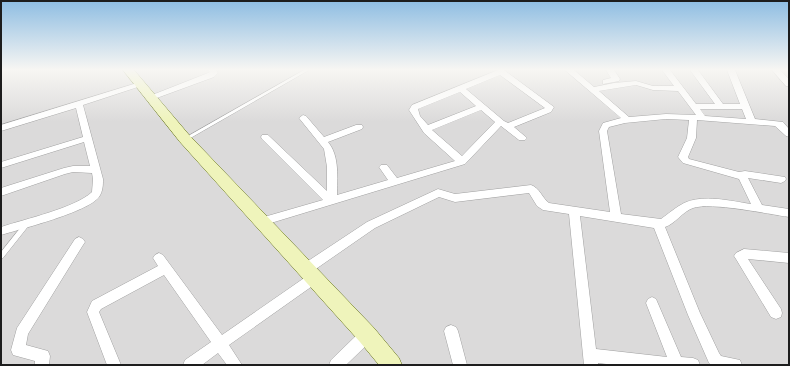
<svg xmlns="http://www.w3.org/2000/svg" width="790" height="366" viewBox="0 0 790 366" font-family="Inter,sans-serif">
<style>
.residential{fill:#dbdada}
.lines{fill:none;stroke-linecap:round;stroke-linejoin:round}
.lane-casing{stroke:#a1a1a1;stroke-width:1}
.street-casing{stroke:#a1a1a1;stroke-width:1}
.secondary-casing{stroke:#5c6b0d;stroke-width:1}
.lane{fill:#fff;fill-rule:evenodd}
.street{fill:#fff;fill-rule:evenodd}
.secondary{fill:#eff4bb;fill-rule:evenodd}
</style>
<rect width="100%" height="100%" fill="#edebe4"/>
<rect class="residential" x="1" y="70" width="788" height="295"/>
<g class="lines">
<defs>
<g id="lane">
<polygon points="304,70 309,70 187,140 183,140 183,139"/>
<polygon points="25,222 29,222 30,224 3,258 1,258 1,252"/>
</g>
<g id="street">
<polygon points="208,70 216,70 218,73 214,77 154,99 148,99 147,97 208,73 210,72"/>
<path d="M 498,70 L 504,70 L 554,107 L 551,112 L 514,127 L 527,138 L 525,140 L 519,140 L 501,126 L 465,164 L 261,226 L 257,225 L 256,222 L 257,219 L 323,200 L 262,139 L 261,137 L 262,135 L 268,135 L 327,191 L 327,167 L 324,149 L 299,118 L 303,115 L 306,116 L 324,137 L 356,125 L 362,125 L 363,127 L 362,129 L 328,142 C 340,156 337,179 337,195 L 388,180 L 379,167 L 381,165 L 387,165 L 397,178 L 455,161 L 424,133 L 409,110 L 412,105 ZM 500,75 L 545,108 L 508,123 L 504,121 L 466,89 ZM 460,92 L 476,106 L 428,125 L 420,116 L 418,109 ZM 481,110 L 495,122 L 462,156 L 432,130 Z"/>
<path d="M 565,70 L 574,70 L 594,87 L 614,83 L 636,81 L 653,86 L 674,86 L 662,70 L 670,70 L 696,104 L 715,104 L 690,70 L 698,70 L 723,104 L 740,104 L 727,70 L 735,70 L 755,119 L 783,122 L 789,129 L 789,137 L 786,136 L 775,126 L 697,120 L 696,138 L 688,157 L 689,159 L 739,172 L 745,171 L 785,177 L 786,179 L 785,181 L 781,183 L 748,178 L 762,205 L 789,209 L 789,217 C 768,214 711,202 693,208 C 682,212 675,224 665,227 L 700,313 L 719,353 L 721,356 L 740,360 L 742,365 L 711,365 L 709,363 L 688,315 L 654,228 L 580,216 L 596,349 L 667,357 L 646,303 L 648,299 L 652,297 L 656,299 L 681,357 L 693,358 L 698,360 L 700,365 L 615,365 L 598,363 L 598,365 L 584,365 L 569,214 L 543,210 L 537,206 L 529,193 L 455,202 L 439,197 L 375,228 L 310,273 L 306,274 L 302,273 L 300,269 L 302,265 L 367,222 L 438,189 L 455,194 L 531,185 C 540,188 542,198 549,203 L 610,212 L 599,131 L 603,123 L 621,118 ZM 636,85 L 653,90 L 678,91 L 696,115 L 666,114 L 629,117 L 599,91 ZM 700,109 L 742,109 L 746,119 L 705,116 ZM 666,119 L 689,120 L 687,138 L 678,157 L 683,163 L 739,179 L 751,204 C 730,201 704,194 684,203 C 676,207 668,214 661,219 L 621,214 L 607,131 L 609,127 L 625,123 Z"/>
<polygon points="606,70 614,70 620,79 619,81 603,84 603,80 611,78"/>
<polygon points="772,70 780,70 789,79 789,86 786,86"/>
<path d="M 137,83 L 143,83 L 144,85 L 83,105 L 103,179 C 103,185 103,191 99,197 C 88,212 21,229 1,235 L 1,227 C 25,219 75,208 92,192 L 93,179 L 92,173 L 73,172 L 65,174 L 1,196 L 1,188 L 64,168 L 73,166 L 90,166 L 84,142 L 1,168 L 1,162 L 83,137 L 76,108 L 1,131 L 1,125 Z"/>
<polygon points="79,237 83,239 85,242 83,245 28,334 26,345 48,351 50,356 49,365 35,365 35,361 13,355 11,350 17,328 75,239"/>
<polygon points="744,249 789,253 789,263 748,259 781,309 782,313 781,317 776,319 771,317 736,259 734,256 736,253"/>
<polygon points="159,253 163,255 222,335 310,274 314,273 318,274 320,278 318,282 229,345 242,365 227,365 218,353 202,365 183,365 185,360 211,342 164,275 101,309 99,312 121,365 107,365 87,312 92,301 158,266 153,258 155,255"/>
<polygon points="451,325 456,327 458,331 467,365 453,365 444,331 446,327"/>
<polygon points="367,329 372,330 374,335 372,340 346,365 329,365 331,360 362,330"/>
</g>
<polygon id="secondary" points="123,70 134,70 190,136 374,328 399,358 402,365 379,365 360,342 180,142"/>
</defs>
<use href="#lane" class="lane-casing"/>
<use href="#street" class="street-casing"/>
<use href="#secondary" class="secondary-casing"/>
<use href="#lane" class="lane"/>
<use href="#street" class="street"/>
<use href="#secondary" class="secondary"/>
</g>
<linearGradient id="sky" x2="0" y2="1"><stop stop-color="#8ebde2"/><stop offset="0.57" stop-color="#f7f6f3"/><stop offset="1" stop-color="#f7f6f3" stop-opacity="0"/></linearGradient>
<rect width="790" height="122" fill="url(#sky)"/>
<rect width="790" height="366" fill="none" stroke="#1d1d1d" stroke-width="4"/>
</svg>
